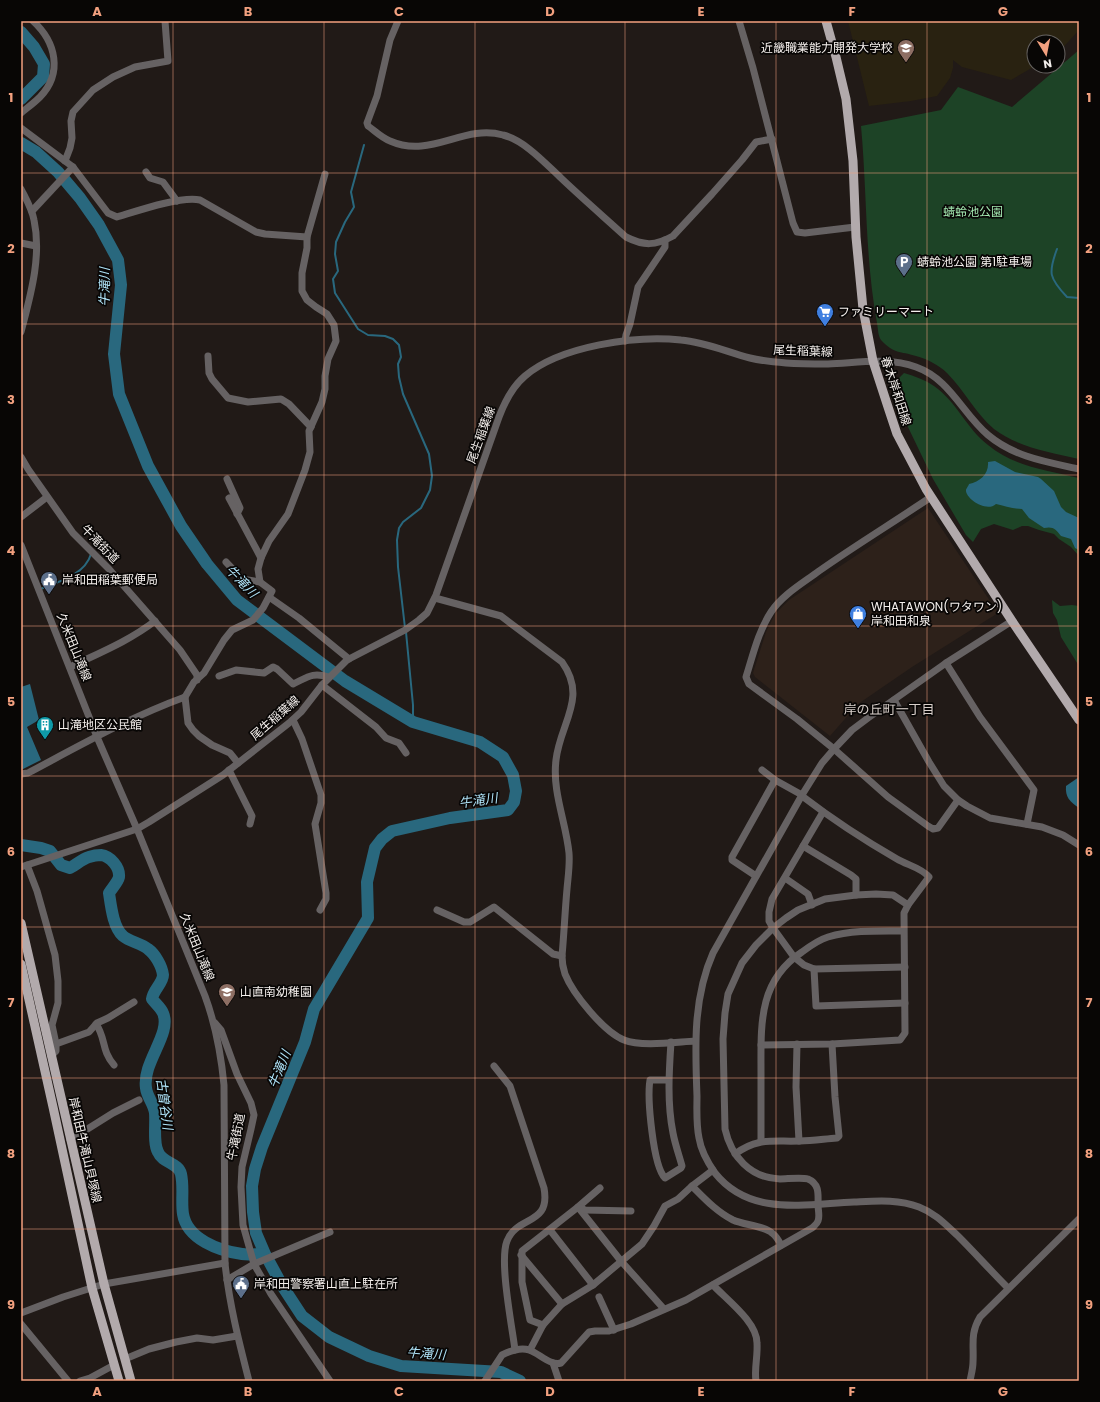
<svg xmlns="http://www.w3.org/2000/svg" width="1100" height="1402" viewBox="0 0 1100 1402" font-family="Poppins,'Noto Sans JP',sans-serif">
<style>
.built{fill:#2d211a}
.education{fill:#292211}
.green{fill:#1d4326}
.water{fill:#29687e}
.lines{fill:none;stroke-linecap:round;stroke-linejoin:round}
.stream{stroke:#29687e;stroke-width:2}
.river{stroke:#29687e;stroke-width:12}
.minor{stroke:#666263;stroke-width:7}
.major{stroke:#b2aaac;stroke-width:9}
.grid{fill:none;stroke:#f2a07f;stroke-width:1;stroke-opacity:0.55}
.labels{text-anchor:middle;stroke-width:3.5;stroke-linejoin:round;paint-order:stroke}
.poi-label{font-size:12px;fill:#f4efec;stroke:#080605;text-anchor:start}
.park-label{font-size:12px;fill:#a3e7b0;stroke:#080605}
.street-label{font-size:12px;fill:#f4efec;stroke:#080605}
.water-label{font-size:13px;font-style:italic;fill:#afe3f8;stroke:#080605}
.neighbourhood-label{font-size:13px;fill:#d8cfca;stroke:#080605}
.neatline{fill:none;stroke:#f2a07f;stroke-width:1.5}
.grid-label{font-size:13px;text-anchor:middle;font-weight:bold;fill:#f2a07f}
</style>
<rect width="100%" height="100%" fill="#211a17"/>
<polygon class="built" points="928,508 998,613 912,667 858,704 830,736 755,677 753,673 766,632 775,614 789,600"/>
<polygon class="education" points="848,21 1079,21 1079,30 1058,53 1058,42 1034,42 1035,66 1011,80 962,67 953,60 953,68 950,78 937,96 911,101 869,106"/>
<g class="green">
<path d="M 1079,50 L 1079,459 C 1050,452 1019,448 994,429 C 976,414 964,390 947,373 C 939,365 927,359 916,356 C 900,351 894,354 881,340 C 878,336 878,328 877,323 C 865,258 867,191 861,126 L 941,110 L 958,87 L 1012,107 Z"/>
<path d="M 904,373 C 915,376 925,380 934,386 C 956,401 967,429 988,445 C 1015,467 1046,470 1079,478 L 1079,556 L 1071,547 L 1059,539 L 1054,534 L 1039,530 L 1028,526 L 1022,526 L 1013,530 L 994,524 L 981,529 L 973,542 L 966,535 L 933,479 L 907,425 L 891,386 Z"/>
<polygon points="1052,600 1060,606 1072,605 1079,606 1079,666 1061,637 1057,620 1053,613"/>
</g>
<g class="water">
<path d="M 995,461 L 1015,472 L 1038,477 L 1041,479 L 1054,491 L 1061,507 L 1066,512 L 1079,518 L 1079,550 L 1075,548 L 1071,539 L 1061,536 C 1056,529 1053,526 1044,528 L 1029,518 L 1022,509 C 1014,509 1004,506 996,504 C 986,513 965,498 966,490 C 966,489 969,485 969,484 C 980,482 989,474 988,462 Z"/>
<polygon points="30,684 39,720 27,727 41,760 21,770 21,687"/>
<path d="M 1079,777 L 1079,808 C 1070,802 1065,797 1066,786 Z"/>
</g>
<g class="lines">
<g class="stream">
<polyline points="364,145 351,192 354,207 345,222 336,242 335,254 338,271 333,279 335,293 358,329 368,335 385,336 393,339 399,345 401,357 398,364 399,377 403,394 429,454 432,476 430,490 421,508 403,522 399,528 397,540 398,567 405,628"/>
<path d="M 1057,249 C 1048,273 1049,278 1067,297 L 1079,298"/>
<path d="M 40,589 C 58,582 85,575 91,554"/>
<polyline points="406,632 413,705 413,722"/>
</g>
<g class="river">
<polyline points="21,32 34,47 44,64 43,77 21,99"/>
<polyline points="21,143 36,152 58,172 80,198 99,225 118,260 121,285 114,354 119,394 148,466 181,526 207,564 237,600 345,681 413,722 480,742 503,757 513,775 516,791 514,802 508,810 450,818 392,831 382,839 375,848 367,882 368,918 314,1009 305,1042 262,1147 255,1169 252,1186 253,1212 256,1233 265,1254 283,1287 302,1316 329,1337 369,1356 401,1366 501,1372 520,1381"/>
<path d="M 21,845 L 41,848 L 50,851 L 61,865 L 70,868 C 76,865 82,859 89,857 C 92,856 97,855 101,855 C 110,856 120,867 119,877 C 118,882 112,888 109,893 C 111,906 113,927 123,936 C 130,942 141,943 148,949 C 155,954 162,966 163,975 C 163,983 153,990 152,999 C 155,1003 161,1008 163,1013 C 172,1034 142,1062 146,1088 C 147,1097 154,1104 155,1113 C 156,1124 153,1143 158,1152 C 163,1164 178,1162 181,1174 C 184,1187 181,1201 183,1214 C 187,1239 219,1251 242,1254 C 248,1255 256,1254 263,1254"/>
</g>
<g class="minor">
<path d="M 398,21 L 390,40 L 377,96 L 367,123 L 368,126 C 375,131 382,138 390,141 C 431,159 463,124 503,135 C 524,140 545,163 561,178 C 582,198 604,217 626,237 C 644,246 655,246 673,236 L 712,194 L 742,160 L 756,142 L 772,139"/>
<polyline points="739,21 753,68 793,223 797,232 805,233 855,227"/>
<path d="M 21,113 C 27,108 34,103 40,97 C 63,73 56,42 33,21"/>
<path d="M 21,128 L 73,167 L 108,213 L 117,217 C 137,211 180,196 200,200 L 256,232 L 265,234 L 307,237"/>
<polyline points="65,161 70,148 72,138 71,121 73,112 93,90 113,77 135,67 168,61 165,21"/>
<polyline points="146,172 150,178 163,182 177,201"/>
<path d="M 21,189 C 26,199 32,209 34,220 C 42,257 30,297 21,332"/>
<polyline points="32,211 73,167"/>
<polyline points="21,243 36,246"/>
<polyline points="625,341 626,335 630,324 638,287 665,247 665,240"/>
<polyline points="208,356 209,373 212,379 228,398 248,402 281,399 289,404 311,427"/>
<polyline points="21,457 28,469 73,533 109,569 180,650 197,675 197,680"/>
<polyline points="227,479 240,508 237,514"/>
<path d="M 931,497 C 894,522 856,545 819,571 C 803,583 782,595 771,612 C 758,632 753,655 746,677 L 749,684 L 797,719 L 834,749 L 888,797 L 928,826 L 933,829 L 938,828 L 958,800"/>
<polyline points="229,498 261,558"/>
<polyline points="21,517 47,497"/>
<path d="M 21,545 L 97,737 L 137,829 L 205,996 C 216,1026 221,1054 224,1085 L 225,1263 C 229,1303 239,1342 249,1381"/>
<polyline points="226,562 242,579 260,582"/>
<polyline points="269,597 299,618 349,659"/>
<path d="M 435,598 L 501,616 L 562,662 C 588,698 560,723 556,760 C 552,792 566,822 569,853 C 570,865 568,877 567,889 C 565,911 564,934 562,956 C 562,962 563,968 565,974 C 573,994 604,1032 624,1040 C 641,1047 676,1042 695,1041"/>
<polyline points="946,663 980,717 1034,790 1027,824"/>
<path d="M 70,667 C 99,653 129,641 155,621"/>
<path d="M 219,676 L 236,670 L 264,673 L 273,667 L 277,669 L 293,684 C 308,677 312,672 329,677"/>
<polyline points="322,685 376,727 386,738 399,743 406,753"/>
<polyline points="894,700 929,762 944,786 958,800 967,806 990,818 1042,827 1063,835 1079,845"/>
<polyline points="293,720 302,739 321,795 321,803 315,824 326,893 326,899 320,910"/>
<polyline points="238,763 230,753 212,745 199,736 193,730 188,723 185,697 194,682 204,673 224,640 232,630 253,620 263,608 272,591 260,582 258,569 261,558 269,541 288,514 305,470 310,452 309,431 322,402 325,389 325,376 328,359 336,341 334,325 327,314 316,307 307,300 302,291 302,273 307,248 307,237 325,174"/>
<polyline points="229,770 252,816 250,824"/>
<polyline points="762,770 775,780 802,795"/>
<path d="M 21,774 L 28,773 C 79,746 130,717 185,697"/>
<polyline points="823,812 772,899 769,912 769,921 773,928 794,957 804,965 814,969 905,967"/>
<polyline points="803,846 851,875 856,879 856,895"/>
<polyline points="27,865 37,891 55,955 58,981 58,1003 52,1025 56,1044"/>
<path d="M 21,867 L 137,829 L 149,822 L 223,775 L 289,723 L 301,712 L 322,685 L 347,660 L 405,630 L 419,620 L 427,613 L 436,595 L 499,417 C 505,401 512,387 525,376 C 560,346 636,335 681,340 C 705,342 727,352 750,358 C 762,361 774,362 786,363 C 800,364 814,364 828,364 C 857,363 888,357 916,367 C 950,379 962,413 988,435 C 1014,457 1047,462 1079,469"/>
<polyline points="756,876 732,860 732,857 775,780"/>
<polyline points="785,878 808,894 812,905"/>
<polyline points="437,910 464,922 470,922 494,907 553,954 562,956"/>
<polyline points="814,969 816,1006 905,1003"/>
<polyline points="215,1023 221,1030 237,1074 251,1103 254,1115 251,1129 242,1167 241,1187 243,1225 254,1264 330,1232"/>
<path d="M 96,1024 C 106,1038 101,1050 114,1065"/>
<polyline points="797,1044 796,1087 799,1141"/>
<path d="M 761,1045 L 832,1044 L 900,1040 L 905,1033 L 904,913 L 908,905 L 929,877 C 922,868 907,865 897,859 C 864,840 832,819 802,796"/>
<polyline points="51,1056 56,1051 56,1044 89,1032 97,1023 108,1018 134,1002"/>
<path d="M 494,1066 L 510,1086 L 544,1188 C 551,1226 517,1215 507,1241 C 499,1261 512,1326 515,1350"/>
<path d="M 669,1080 L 650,1080 C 647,1098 653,1166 665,1178 L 681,1168 L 682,1166 C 679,1155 675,1144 673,1133 C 667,1103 669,1072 671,1042"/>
<polyline points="70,1140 113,1113 139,1100"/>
<path d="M 761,1141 C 761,1118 761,1095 761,1072 C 761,1025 758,981 802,952 C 810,946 818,940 828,937 C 852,930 878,931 903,931"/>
<path d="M 735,1154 C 758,1137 773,1142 800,1141 C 812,1141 824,1139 837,1138 L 839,1136 L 835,1097 L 832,1044"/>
<path d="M 713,1170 L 692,1186 C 705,1199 717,1212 733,1220 C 744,1225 765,1226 772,1233 C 776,1236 779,1241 781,1245"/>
<polyline points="600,1188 578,1207 621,1261 664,1309"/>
<polyline points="550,1230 593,1285"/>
<polyline points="521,1255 562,1304"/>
<polyline points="227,1280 254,1264 271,1294 330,1381"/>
<path d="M 713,1285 C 727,1300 757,1322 757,1343 C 758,1356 754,1369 756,1381"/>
<path d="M 1008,1288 C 991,1271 975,1253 958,1236 C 946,1225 935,1213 919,1207 C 898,1199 876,1201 854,1202 C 805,1204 750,1217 715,1173 C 708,1163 701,1151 699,1138 C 696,1124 697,1109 697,1096 C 695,1047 693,998 713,953 L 802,795 L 822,763 L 834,749 L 852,730 L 868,718 L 946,663 L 1012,621"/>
<polyline points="599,1297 614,1330"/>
<polyline points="21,1313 63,1297 104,1284 225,1263"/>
<polyline points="21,1324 68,1381"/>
<polyline points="543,1325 530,1320 522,1282 522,1251 578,1207 585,1210 631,1211"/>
<polyline points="530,1350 543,1325 562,1304 593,1285 642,1244 654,1226 665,1206 678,1199 692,1186"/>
<polyline points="125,1359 149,1349 176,1342 197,1338 213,1340 237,1336"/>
<polyline points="553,1363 559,1381"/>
<polyline points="80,1381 90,1378 114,1365"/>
<path d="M 485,1381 L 502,1355 C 510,1351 521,1347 529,1350 C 539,1353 550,1366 561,1363 L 589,1332 L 595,1331 L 609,1331 L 631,1324 L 686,1300 L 812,1228 C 814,1226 817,1224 818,1221 C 820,1216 818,1210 818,1205 C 818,1195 820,1184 808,1179 C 801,1177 787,1179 780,1179 C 750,1178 731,1156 725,1129 L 723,1039 L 725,1013 L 728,994 L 742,963 L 756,945 L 773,928 L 786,918 L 798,910 L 825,899 L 856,895 L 876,894 L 893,895 L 908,905"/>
<path d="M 970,1381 C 971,1375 973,1369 973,1362 C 974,1344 970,1334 980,1317 L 1079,1219"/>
</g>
<g class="major">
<polyline points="826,21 836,57 846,99 853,161 856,237 863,309 873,361 889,410 897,434 926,489 1012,621 1079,720"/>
<polyline points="21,923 104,1284 131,1381"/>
<polyline points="21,964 53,1107 92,1288 119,1381"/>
</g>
</g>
<path class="grid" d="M 173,21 L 173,1381M 324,21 L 324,1381M 475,21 L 475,1381M 625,21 L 625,1381M 776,21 L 776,1381M 927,21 L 927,1381M 21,173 L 1079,173M 21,324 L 1079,324M 21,475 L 1079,475M 21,626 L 1079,626M 21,776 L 1079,776M 21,927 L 1079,927M 21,1078 L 1079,1078M 21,1229 L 1079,1229"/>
<defs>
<symbol id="university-pin" viewBox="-11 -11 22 30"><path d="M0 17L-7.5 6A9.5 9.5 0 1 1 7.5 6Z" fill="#8d6e63" stroke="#080605"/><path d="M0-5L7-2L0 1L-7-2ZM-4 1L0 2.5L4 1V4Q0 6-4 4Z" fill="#fff"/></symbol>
<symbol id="parking-pin" viewBox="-11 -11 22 30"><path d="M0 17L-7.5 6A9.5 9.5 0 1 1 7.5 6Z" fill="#5c6f8a" stroke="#080605"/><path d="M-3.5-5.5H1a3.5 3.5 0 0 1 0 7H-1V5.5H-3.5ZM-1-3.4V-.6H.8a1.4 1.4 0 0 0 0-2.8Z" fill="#fff"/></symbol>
<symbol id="supermarket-pin" viewBox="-11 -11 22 30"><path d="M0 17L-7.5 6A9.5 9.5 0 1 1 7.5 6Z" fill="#3f7fe0" stroke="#080605"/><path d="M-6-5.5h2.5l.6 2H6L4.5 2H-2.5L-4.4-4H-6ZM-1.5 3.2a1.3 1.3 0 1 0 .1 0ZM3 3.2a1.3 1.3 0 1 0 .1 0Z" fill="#fff"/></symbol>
<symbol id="civic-pin" viewBox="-11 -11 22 30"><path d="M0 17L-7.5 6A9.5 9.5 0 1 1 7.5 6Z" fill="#5c6f8a" stroke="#080605"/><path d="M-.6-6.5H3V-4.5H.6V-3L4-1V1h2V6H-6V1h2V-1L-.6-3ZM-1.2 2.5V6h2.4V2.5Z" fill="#fff"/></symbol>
<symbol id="shop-pin" viewBox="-11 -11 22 30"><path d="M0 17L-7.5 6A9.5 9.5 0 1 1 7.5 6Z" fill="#3f7fe0" stroke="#080605"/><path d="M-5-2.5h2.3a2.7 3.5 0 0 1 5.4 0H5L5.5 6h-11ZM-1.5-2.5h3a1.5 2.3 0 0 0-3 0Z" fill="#fff"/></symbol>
<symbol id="building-pin" viewBox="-11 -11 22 30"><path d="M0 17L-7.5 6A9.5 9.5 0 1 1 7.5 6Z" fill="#0f9aa8" stroke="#080605"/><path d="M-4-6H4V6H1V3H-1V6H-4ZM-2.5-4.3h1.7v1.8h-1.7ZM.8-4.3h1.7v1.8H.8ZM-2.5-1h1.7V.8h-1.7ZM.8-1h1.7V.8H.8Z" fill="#fff"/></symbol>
<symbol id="school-pin" viewBox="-11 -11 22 30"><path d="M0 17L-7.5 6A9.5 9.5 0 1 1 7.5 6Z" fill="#8d6e63" stroke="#080605"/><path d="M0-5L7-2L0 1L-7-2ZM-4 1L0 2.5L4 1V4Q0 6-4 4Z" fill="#fff"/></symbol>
</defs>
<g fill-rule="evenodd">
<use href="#university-pin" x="896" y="38" width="20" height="27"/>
<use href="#parking-pin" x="894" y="252" width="20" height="27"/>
<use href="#supermarket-pin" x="815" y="302" width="20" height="27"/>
<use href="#civic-pin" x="39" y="570" width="20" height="27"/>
<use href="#shop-pin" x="848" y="604" width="20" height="27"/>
<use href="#building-pin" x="35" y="715" width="20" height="27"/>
<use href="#school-pin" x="217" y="982" width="20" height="27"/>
<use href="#civic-pin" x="231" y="1274" width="20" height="27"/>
</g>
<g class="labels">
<g class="poi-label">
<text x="893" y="52" text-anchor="end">近畿職業能力開発大学校</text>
<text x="917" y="266">蜻蛉池公園 第1駐車場</text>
<text x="838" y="316">ファミリーマート</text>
<text x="62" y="584">岸和田稲葉郵便局</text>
<text x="871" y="611">WHATAWON(ワタワン)<tspan x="871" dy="14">岸和田和泉</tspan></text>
<text x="58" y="729">山滝地区公民館</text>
<text x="240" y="996">山直南幼稚園</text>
<text x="254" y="1288">岸和田警察署山直上駐在所</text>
</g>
<g class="park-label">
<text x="973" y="216">蜻蛉池公園</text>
</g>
<g class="street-label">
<text transform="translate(803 351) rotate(2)" y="4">尾生稲葉線</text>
<text transform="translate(896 391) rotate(72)" y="4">春木岸和田線</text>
<text transform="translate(481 435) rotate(-70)" y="4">尾生稲葉線</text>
<text transform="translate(100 544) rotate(46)" y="4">牛滝街道</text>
<text transform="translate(74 647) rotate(68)" y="4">久米田山滝線</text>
<text transform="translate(275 718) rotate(-41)" y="4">尾生稲葉線</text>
<text transform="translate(197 947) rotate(68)" y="4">久米田山滝線</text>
<text transform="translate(236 1137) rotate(-79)" y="4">牛滝街道</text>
<text transform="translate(85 1150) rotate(77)" y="4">岸和田牛滝山貝塚線</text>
</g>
<g class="water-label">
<text transform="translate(104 287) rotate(-89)" y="5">牛滝川</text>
<text transform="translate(242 581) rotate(46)" y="5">牛滝川</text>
<text transform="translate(478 800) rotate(-8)" y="5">牛滝川</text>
<text transform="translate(279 1069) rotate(-68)" y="5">牛滝川</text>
<text transform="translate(165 1104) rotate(82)" y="5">古曽谷川</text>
<text transform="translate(426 1353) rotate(4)" y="5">牛滝川</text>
</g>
<g class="neighbourhood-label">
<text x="889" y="714">岸の丘町一丁目</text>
</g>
</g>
<rect width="1100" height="1402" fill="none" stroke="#080605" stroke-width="44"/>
<g transform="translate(1046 54) rotate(170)"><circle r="19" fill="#080605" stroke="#666361"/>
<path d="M0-3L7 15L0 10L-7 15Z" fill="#f2a07f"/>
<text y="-6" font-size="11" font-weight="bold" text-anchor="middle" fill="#f4efec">N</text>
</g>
<rect x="22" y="22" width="1056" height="1358" class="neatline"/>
<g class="grid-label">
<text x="97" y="16">A</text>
<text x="248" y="16">B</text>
<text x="399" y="16">C</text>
<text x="550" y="16">D</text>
<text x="701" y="16">E</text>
<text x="852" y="16">F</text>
<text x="1003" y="16">G</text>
<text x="11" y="102">1</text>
<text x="1089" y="102">1</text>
<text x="11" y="253">2</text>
<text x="1089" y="253">2</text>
<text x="11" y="404">3</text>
<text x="1089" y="404">3</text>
<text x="11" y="555">4</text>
<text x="1089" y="555">4</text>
<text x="11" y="706">5</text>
<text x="1089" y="706">5</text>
<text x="11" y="856">6</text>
<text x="1089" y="856">6</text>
<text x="11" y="1007">7</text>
<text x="1089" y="1007">7</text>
<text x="11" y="1158">8</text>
<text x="1089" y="1158">8</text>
<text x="11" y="1309">9</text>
<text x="1089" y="1309">9</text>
<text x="97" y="1396">A</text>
<text x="248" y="1396">B</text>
<text x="399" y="1396">C</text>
<text x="550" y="1396">D</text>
<text x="701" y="1396">E</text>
<text x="852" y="1396">F</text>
<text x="1003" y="1396">G</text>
</g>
</svg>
